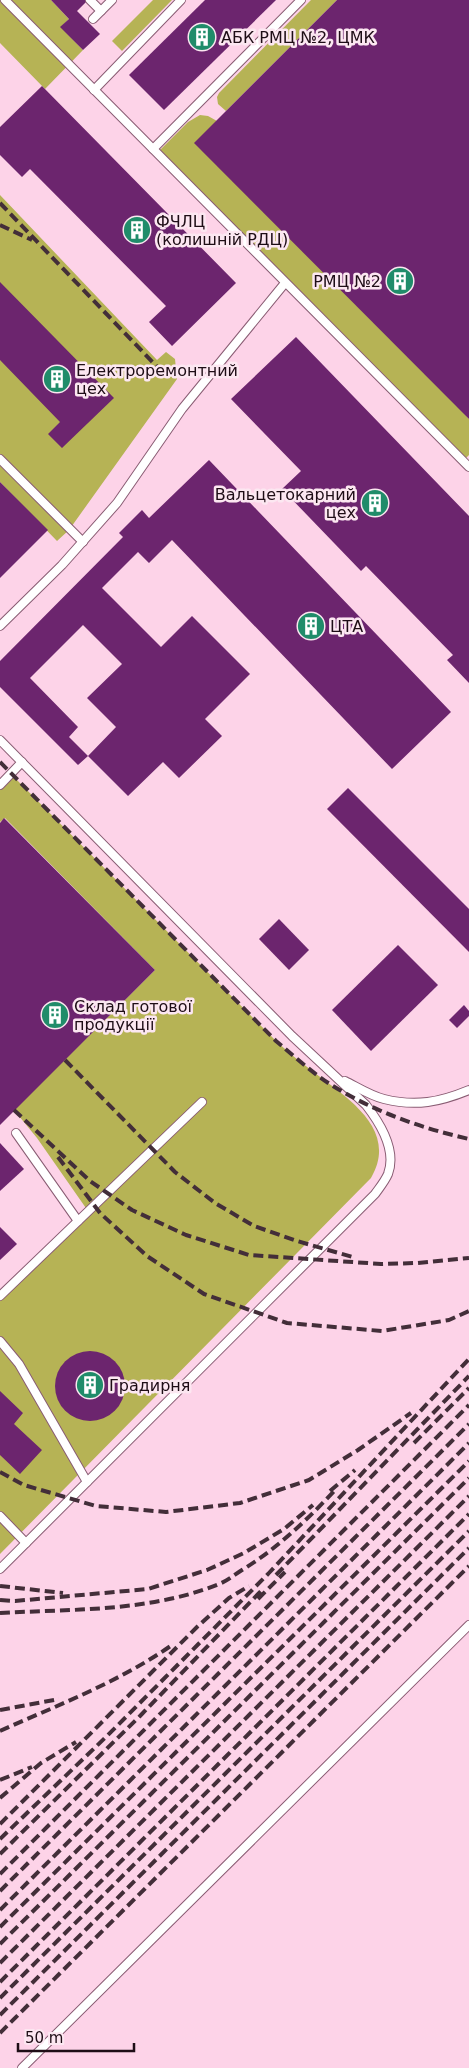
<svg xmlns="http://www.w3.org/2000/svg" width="469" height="2068" viewBox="0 0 469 2068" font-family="'DejaVu Sans',sans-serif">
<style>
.green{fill:#b6b355}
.building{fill:#6c256e}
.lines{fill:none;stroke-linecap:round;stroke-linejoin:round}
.lane-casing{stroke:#895c73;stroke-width:10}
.lane{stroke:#fff;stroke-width:8}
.rail{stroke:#432e39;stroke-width:4;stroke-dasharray:10 5;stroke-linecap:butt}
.labels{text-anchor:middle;stroke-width:5;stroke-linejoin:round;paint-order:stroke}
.poi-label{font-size:16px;fill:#1e0d16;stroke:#fce7f1;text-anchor:start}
</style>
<rect width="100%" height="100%" fill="#fdd3e8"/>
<g class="green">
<polygon points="0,0 51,0 69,19 61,27 83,50 45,89 0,43"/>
<polygon points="153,0 172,0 122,51 112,41"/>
<polygon points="311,0 337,0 226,111 218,104 217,97 219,93"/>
<polygon points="200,115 208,116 217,121 469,419 469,455 466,458 160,150 188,122"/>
<polygon points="0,195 157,360 166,352 175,359 177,379 69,530 57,541 0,482"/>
<path d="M 11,774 L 276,1041 C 287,1051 299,1061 311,1070 C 344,1096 400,1128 371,1178 L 0,1554 L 0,1296 L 88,1211 L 37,1138 L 14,1110 L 155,970 L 5,818 L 0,822 L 0,785 Z"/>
</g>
<g class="building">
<polygon points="51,0 88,0 77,11 100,34 83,50 60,27 69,19"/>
<polygon points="205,0 276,0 164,110 129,75"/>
<polygon points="337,0 469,0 469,419 194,143"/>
<polygon points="42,86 236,283 172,346 149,322 166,306 30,169 22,177 0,155 0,127"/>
<polygon points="0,282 114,398 62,448 48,434 60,422 0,360"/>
<polygon points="296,337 469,516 469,683 447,660 453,655 366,566 361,571 282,489 301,471 231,399"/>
<polygon points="209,460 451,712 392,769 172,540 149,563 138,552 102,588 161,647 192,616 250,674 205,719 222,736 179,778 163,762 128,796 88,756 116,727 87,698 122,664 83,625 30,678 78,727 69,737 88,756 78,765 0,687 0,661 123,537 119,533 142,510 149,518"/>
<polygon points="0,482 48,530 0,578"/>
<polygon points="348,788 469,909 469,952 327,809"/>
<polygon points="4,818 155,970 0,1125 0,823"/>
<polygon points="279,919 309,950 289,970 259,939"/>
<polygon points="398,945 438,985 371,1051 332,1010"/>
<polygon points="464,1005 469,1011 469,1016 457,1028 449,1020"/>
<polygon points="0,1143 24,1169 0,1191"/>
<polygon points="0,1227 17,1244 0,1260"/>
<circle cx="90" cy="1386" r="35"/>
<polygon points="0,1391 23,1413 14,1424 42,1450 20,1474 0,1455"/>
</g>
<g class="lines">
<defs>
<g id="lane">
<polyline points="5,0 469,467"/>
<polyline points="90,0 101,11"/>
<polyline points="93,19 112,0"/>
<polyline points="94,90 181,0"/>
<polyline points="153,149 301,0"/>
<polyline points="0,459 83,542"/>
<polyline points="0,626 62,565 117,503 182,409 285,283"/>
<path d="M 0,740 L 292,1036 L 366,1105 C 380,1123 397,1150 388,1174 C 385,1181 380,1187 375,1194 L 0,1569"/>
<polyline points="0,785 22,762"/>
<path d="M 345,1081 C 357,1087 371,1096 384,1099 C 416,1107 440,1102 469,1090"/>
<polyline points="16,1133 78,1221"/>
<polyline points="0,1296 202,1102"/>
<polyline points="0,1341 19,1364 87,1482"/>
<polyline points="0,1516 26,1543"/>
<polyline points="22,2068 469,1625"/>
</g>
</defs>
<use href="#lane" class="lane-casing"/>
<use href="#lane" class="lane"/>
<g class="rail">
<polyline points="0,203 165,375"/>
<polyline points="0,225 32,240"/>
<path d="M 0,762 L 276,1041 C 294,1056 312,1073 333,1086 C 375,1112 421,1128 469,1139"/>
<polyline points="65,1060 175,1172 215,1203 254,1226 297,1241 356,1258"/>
<polyline points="14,1110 90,1181 132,1210 186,1235 249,1255 381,1264 417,1263 469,1258"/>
<polyline points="58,1157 100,1213 147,1256 204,1294 287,1323 382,1331 449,1320 469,1311"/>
<polyline points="414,1443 469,1388"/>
<polyline points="0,1472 24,1485 96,1506 166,1512 240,1503 309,1480 358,1450 411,1413"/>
<polyline points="330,1491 355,1470"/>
<polyline points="276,1575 469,1376"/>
<polyline points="0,1586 63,1593"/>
<polyline points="258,1599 285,1572"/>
<polyline points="0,1600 15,1601 148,1589 207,1570 244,1553 284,1529 313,1505"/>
<path d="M 0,1613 C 73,1609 150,1612 219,1584 C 227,1581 234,1575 242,1570 C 278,1548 308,1519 337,1488"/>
<polyline points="0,1710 59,1699"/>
<path d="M 0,1731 C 58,1705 119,1682 172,1645"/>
<polyline points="0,1780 32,1767"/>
<polyline points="0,1798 41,1763 76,1742"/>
<polyline points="0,1824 197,1627 229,1598 249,1586"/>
<polyline points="0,1839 108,1735 268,1574 469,1359"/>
<polyline points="0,1854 140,1716 261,1591"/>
<polyline points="0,1874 469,1405"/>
<polyline points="0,1891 469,1424"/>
<polyline points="0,1910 469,1443"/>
<polyline points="0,1927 469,1461"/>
<polyline points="0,1944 469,1478"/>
<polyline points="0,1963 469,1496"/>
<polyline points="0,1982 469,1514"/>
<polyline points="0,1998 469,1531"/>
<polyline points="0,2015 469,1548"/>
<polyline points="0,2033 469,1566"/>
</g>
</g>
<defs>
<symbol id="building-disc" viewBox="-11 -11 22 22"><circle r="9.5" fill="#208c6a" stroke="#fce7f1"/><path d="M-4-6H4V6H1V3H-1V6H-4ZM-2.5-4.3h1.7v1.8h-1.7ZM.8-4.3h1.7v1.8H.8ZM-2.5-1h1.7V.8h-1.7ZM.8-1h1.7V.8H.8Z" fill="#fff"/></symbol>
</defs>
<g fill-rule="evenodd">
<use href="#building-disc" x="186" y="21" width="32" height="32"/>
<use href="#building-disc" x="121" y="214" width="32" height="32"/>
<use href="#building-disc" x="384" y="265" width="32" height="32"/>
<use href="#building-disc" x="41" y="363" width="32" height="32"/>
<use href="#building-disc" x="359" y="487" width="32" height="32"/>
<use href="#building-disc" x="295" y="610" width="32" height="32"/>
<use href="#building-disc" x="39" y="999" width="32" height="32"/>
<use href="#building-disc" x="74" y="1369" width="32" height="32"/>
</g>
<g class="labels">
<g class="poi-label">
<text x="221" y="43">АБК РМЦ №2, ЦМК</text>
<text x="156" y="227">ФЧЛЦ<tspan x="156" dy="18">(колишній РДЦ)</tspan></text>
<text x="381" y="287" text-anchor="end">РМЦ №2</text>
<text x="76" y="376">Електроремонтний<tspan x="76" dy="18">цех</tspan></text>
<text x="356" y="500" text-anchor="end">Вальцетокарний<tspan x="356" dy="18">цех</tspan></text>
<text x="330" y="632">ЦТА</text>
<text x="74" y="1012">Склад готової<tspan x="74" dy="18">продукції</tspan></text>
<text x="109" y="1391">Градирня</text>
</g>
</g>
<path d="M18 2043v8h116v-8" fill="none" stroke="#1e0d16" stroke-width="2.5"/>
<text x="25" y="2043" font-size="15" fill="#1e0d16" stroke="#fce7f1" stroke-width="4" paint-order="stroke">50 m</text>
</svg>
